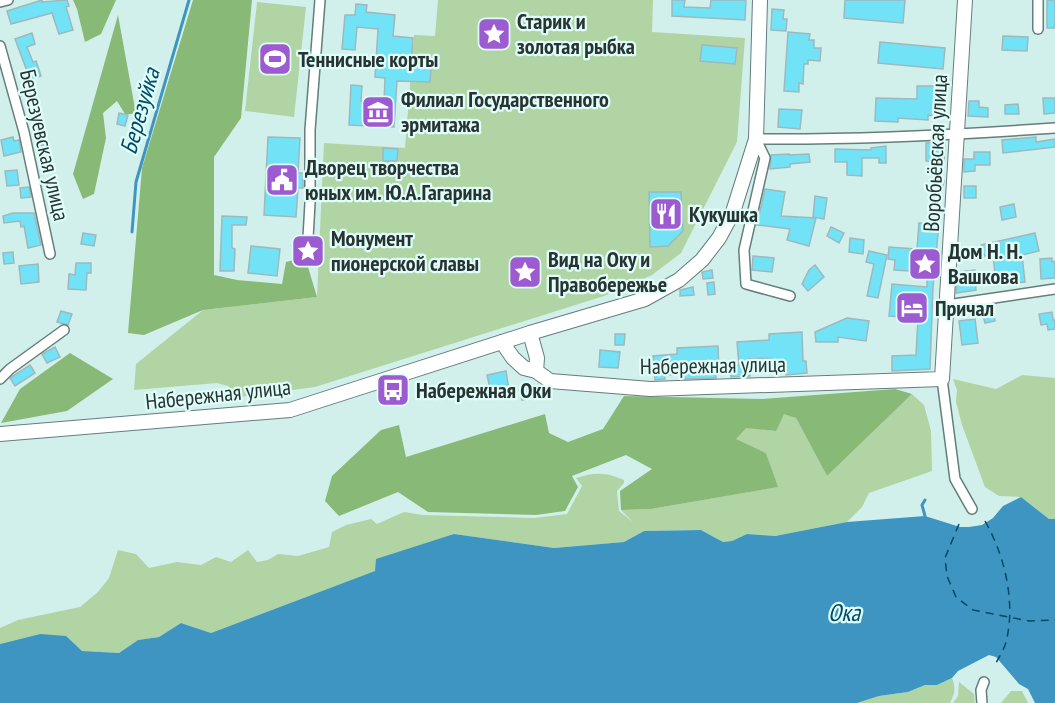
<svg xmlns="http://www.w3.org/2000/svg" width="1055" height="703" viewBox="0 0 1055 703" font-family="'PT Sans Narrow',sans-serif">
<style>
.green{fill:#b0d4a4}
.forest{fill:#88b976}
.water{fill:#3f95c2}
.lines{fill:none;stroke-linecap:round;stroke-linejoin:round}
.stream{stroke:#3f95c2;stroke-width:3}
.ferry{stroke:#004a69;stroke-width:1.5;stroke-dasharray:8 6;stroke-linecap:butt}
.building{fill:#72e3f6;stroke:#9db9be;stroke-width:1.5}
.street-casing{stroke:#637e7b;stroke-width:12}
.secondary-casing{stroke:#637e7b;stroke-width:16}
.street{stroke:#fff;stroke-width:9}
.secondary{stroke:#fff;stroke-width:14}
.labels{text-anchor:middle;stroke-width:4.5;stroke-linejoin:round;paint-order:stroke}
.poi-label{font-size:22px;font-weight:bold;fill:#283332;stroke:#dffdf9;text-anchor:start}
.street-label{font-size:22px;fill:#283332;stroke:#dffdf9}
.water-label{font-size:24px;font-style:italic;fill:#004a69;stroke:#dffdf9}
</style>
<rect width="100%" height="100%" fill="#d2f0eb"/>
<g class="green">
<polygon points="438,0 653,0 652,32 745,38 737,142 681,253 652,275 604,296 315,387 240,397 228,386 217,383 134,390 136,364 203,310 317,297 324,143 405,148 414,35 435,36"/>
<polygon points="257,2 306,7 294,117 245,111"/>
<polygon points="1022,375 1055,378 1055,519 1049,519 1021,497 999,496 985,487 962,425 956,402 957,390 953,379 996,389"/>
<path d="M 912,394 L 924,405 L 931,431 L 932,471 L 869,493 L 862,507 L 847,522 L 775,536 L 747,534 L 732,541 L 723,542 L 701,530 L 644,531 L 624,542 L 554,548 L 454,534 L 376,571 L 211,633 L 181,623 L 159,637 L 138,640 L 119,653 L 82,651 L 40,634 L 0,644 L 0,628 L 18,620 L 80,607 L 98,592 L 109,578 L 118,550 L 136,554 L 149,568 L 177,562 L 201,565 L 216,557 L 231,562 L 248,550 L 257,562 L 268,560 L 278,554 L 298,556 L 329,547 L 332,532 L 346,525 L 371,519 L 377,524 L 404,512 L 423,515 L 534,518 L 567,514 L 582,486 L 576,478 C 595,472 606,472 624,480 L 624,483 L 617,491 L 619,511 L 633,522 L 621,510 L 651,509 L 777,487 L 766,453 L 735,439 L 746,427 L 775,431 L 784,413 L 796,418 L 827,476 Z"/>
<path d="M 952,678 C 956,688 955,693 950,703 L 857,703 L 879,696 L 908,692 L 925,685 L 937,685 Z"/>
<polygon points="959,682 974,694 975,703 953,703 958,696"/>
<polygon points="1011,691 1022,691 1028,703 1001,703"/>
</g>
<g class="forest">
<polygon points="73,0 116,0 101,34 85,42 77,9"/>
<polygon points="193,0 252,0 241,118 214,157 214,275 237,280 282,284 286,262 305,257 317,297 203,310 144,335 128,333 142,168"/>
<polygon points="118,15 136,114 125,114 117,101 103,113 106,138 94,194 83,199 73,174"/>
<polygon points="70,353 113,379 67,411 1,423 20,389"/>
<polygon points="895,389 912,394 827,476 796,418 784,414 776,431 746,428 736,439 766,453 778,487 651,509 621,510 620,491 652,469 626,455 572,476 578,487 565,511 536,515 428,512 398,492 339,516 325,501 332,476 381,430 399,425 406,457 545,414 549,433 568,442 603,429 624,396 762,399"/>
</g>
<polygon class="water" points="1021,497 1049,519 1055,519 1055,703 1035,703 1028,689 1019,684 996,657 989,655 958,671 952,678 937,685 925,685 908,692 879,696 857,703 0,703 0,644 40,634 66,636 82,651 119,653 138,640 159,637 181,623 211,633 375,571 376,559 454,534 554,548 624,542 644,531 701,530 723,542 732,541 747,534 775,536 847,522 925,516 960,527 969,527 982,525 993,518 1003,506"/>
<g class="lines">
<g class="stream">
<polyline points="132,232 136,182 189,0"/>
<polyline points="925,516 922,505 925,500"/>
</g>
<g class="ferry">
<path d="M 985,521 C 1005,556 1016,603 1006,642 C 1004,650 999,657 996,663"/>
<polyline points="959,524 945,558 947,576 956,597 973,610 1029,621 1055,620"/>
</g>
</g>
<g class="building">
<polygon points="42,0 42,2 67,0 69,6 66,7 73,30 59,34 52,13 11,24 7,11"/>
<polygon points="672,0 685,0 684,7 710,8 711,0 746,0 745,20 672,16"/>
<polygon points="845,0 905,0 903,23 844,18"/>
<rect x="1047" y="0" width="8" height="28"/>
<polygon points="356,4 367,5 366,12 395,15 393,36 413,38 411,66 431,67 430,82 397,81 394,127 349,125 351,85 362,86 361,101 384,102 385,78 375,77 378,29 357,27 355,50 342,49 345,15 355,15"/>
<polygon points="772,9 784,10 783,19 787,19 786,31 771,30"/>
<polygon points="788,32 810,34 809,40 814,40 814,48 821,48 820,61 808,60 808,64 804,64 803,84 799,83 799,92 784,91"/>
<polygon points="32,33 35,44 27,47 33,62 36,61 41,76 30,79 15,39"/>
<polygon points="1003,36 1028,37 1027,51 1002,50"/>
<polygon points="880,42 945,48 943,69 878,63"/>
<polygon points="702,45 737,48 735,64 700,61"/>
<polygon points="917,86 938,86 937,112 933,111 933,116 928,115 928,120 898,118 898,122 875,121 876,98 917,99"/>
<polygon points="1043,98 1055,98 1055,113 1044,114"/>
<polygon points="969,101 979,101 979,107 988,108 988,117 968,116"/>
<polygon points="37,103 42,119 33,122 28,106"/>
<polygon points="1018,104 1019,114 1005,114 1005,105"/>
<polygon points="779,109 802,110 800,129 778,127"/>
<polygon points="119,113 128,115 125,126 117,124"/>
<polygon points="13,137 14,141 19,140 21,152 4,156 1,140"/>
<polygon points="268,137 300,138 298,173 303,173 303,188 298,188 296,217 264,215"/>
<polygon points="1036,137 1036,142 1055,139 1055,147 1003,153 1002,140"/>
<polygon points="945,142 944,162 926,161 926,143"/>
<polygon points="46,144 51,160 42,163 37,146"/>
<polygon points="886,146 886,163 879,163 879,158 862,158 862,176 847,175 847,162 835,162 835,149 871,150 871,148"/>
<polygon points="383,148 398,149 397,161 383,161"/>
<polygon points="974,152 990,152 990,165 975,165 975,171 964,172 964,159 974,159"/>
<polygon points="789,154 789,155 809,154 810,162 790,164 790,167 770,169 771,155"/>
<polygon points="17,170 19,185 7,186 5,171"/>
<polygon points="930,179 944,181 942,191 929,190"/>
<rect x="964" y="186" width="12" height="12"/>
<polygon points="29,187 31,197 21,198 20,188"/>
<polygon points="765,189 785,192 781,216 816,218 809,246 787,240 790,229 757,225"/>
<polygon points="649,192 681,192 683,231 668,246 650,247"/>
<polygon points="815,196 827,198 824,219 813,217"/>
<polygon points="1014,204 1016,217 1002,220 1000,207"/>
<polygon points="13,213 34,213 41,245 28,248 24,226 21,227 20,221 4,223 3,216"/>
<polygon points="222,216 247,217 246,225 232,225 232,248 235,249 234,271 220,271"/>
<polygon points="919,223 939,224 933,287 930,369 892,371 892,356 916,355 918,318 889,316 892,284 927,287 927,272 894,270 895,260 888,259 889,247 917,249"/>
<polygon points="831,227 844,233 839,243 827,236"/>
<polygon points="83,233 96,235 94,246 81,244"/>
<polygon points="1035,233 1039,251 1022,255 1025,282 996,285 993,254 984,256 981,245"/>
<polygon points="850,238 864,240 863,254 849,252"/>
<polygon points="251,246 280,249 277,276 248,273"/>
<polygon points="869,251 887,255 878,298 867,296 874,264 866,262"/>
<polygon points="13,252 14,263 4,264 3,253"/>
<polygon points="753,256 774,258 772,272 752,270"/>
<polygon points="1052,258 1052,262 1055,261 1055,278 1041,279 1040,259"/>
<polygon points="76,263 91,263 91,273 87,273 86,290 68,289 69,274 75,275"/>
<polygon points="38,264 39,282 21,284 19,266"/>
<polygon points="815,265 824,277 808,291 802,284 809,270"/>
<polygon points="712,270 713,278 703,279 702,272"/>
<polygon points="975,270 976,290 956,293 958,272"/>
<polygon points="714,282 715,294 708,295 707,283"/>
<polygon points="693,287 694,295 680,296 680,290"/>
<polygon points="993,309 995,321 985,323 982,311"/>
<polygon points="61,311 72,314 68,325 57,322"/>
<polygon points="1052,312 1053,320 1055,320 1055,329 1048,330 1047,324 1041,325 1039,314"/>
<polygon points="847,318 869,321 866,341 838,337 838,342 816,342 815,332"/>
<polygon points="975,319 978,343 962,345 959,321"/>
<polygon points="802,332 803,361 806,361 807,373 786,375 785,362 771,363 770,358 749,359 750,376 731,377 730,365 739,365 737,342 769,340 769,334"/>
<polygon points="615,334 625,334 624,345 615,345"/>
<polygon points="718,346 719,371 716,372 716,378 682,379 682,374 665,375 665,379 655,380 653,356 677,354 677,348"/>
<polygon points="55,347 60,357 47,363 42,354"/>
<polygon points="600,350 620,352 618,368 599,367"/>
<polygon points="30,365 35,373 15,386 10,378"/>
<polygon points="506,371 509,390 491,393 487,375"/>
<polygon points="529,388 531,398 522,400 519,390"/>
</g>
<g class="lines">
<defs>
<g id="street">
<polyline points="0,2 8,0"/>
<polyline points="1038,29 1038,0"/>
<polyline points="0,46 24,132 50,254"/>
<polyline points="308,238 310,203 310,130 320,0"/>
<path d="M 790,296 L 746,284 L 744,250 L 765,158 L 756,139 C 856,140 955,135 1055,128"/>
<polyline points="947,305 1055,289"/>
<polyline points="0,379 10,369 64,330"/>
<polyline points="942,379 955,479 972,509"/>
<polyline points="982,703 981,690 984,682"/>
</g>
<g id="secondary">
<polyline points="530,333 537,358 536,371"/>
<polyline points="502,342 513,358 524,368 536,371 550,381 650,389 942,379 965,0"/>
<polyline points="0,434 290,410 530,333 645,299 679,280 702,260 719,238 733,212 756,139 760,0"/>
</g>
</defs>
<use href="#street" class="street-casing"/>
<use href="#secondary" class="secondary-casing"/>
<use href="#street" class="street"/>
<use href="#secondary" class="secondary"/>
</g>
<defs>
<symbol id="sight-square" viewBox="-11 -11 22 22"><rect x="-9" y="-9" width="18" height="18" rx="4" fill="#9c5bd1" stroke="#dffdf9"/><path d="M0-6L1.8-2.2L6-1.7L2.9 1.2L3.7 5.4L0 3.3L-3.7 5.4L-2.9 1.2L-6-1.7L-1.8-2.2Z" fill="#fff"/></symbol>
<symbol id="stadium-square" viewBox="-11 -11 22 22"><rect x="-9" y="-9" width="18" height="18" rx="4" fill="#9c5bd1" stroke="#dffdf9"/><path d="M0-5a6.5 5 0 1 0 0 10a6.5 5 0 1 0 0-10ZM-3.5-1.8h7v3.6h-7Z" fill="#fff"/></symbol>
<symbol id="museum-square" viewBox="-11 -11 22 22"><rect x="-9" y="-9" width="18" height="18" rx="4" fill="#9c5bd1" stroke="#dffdf9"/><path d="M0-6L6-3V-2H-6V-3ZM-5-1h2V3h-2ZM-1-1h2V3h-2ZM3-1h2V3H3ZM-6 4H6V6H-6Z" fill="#fff"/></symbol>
<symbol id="civic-square" viewBox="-11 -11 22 22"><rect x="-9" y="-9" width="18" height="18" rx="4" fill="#9c5bd1" stroke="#dffdf9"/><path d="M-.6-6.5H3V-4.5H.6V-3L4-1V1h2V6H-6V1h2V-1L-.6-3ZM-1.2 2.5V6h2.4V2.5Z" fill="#fff"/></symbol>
<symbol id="restaurant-square" viewBox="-11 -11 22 22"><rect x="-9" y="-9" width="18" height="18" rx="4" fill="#9c5bd1" stroke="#dffdf9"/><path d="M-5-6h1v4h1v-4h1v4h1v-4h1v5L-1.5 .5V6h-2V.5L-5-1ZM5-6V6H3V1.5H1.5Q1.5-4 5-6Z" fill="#fff"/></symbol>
<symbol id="hotel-square" viewBox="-11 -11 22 22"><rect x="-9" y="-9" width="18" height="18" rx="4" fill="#9c5bd1" stroke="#dffdf9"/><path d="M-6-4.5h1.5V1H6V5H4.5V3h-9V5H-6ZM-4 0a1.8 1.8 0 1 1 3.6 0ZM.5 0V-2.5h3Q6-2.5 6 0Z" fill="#fff"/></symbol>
<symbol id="bus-square" viewBox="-11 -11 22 22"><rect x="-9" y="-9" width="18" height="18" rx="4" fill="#9c5bd1" stroke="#dffdf9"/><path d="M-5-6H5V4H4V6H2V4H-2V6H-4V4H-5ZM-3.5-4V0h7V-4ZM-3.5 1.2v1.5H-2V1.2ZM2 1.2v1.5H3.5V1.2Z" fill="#fff"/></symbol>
</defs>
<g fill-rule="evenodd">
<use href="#sight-square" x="475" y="15" width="38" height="38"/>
<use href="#stadium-square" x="256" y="40" width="38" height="38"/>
<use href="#museum-square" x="359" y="93" width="38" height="38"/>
<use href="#civic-square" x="263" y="161" width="38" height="38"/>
<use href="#restaurant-square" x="647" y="195" width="38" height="38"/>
<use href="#sight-square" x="289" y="232" width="38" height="38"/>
<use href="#sight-square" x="906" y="245" width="38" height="38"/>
<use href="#sight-square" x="506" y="253" width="38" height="38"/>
<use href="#hotel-square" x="893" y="289" width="38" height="38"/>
<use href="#bus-square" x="374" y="371" width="38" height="38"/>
</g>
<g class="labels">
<g class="poi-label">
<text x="517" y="29">Старик и<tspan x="517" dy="25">золотая рыбка</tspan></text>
<text x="298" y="67">Теннисные корты</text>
<text x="401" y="107">Филиал Государственного<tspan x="401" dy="25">эрмитажа</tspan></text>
<text x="305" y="175">Дворец творчества<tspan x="305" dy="25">юных им. Ю.А.Гагарина</tspan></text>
<text x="689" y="222">Кукушка</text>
<text x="331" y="246">Монумент<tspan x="331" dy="25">пионерской славы</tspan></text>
<text x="948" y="259">Дом Н. Н.<tspan x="948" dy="25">Вашкова</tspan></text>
<text x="548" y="267">Вид на Оку и<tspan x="548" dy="25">Правобережье</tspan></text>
<text x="935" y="316">Причал</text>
<text x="416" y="398">Набережная Оки</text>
</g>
<g class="street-label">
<text transform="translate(45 145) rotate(77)" y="8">Березуевская улица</text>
<text transform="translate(935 153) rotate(-87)" y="8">Воробьёвская улица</text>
<text transform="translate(713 365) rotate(-1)" y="8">Набережная улица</text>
<text transform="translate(218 394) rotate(-6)" y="8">Набережная улица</text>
</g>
<g class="water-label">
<text transform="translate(140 111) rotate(-74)" y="8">Березуйка</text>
<text x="844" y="621">Ока</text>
</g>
</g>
</svg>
